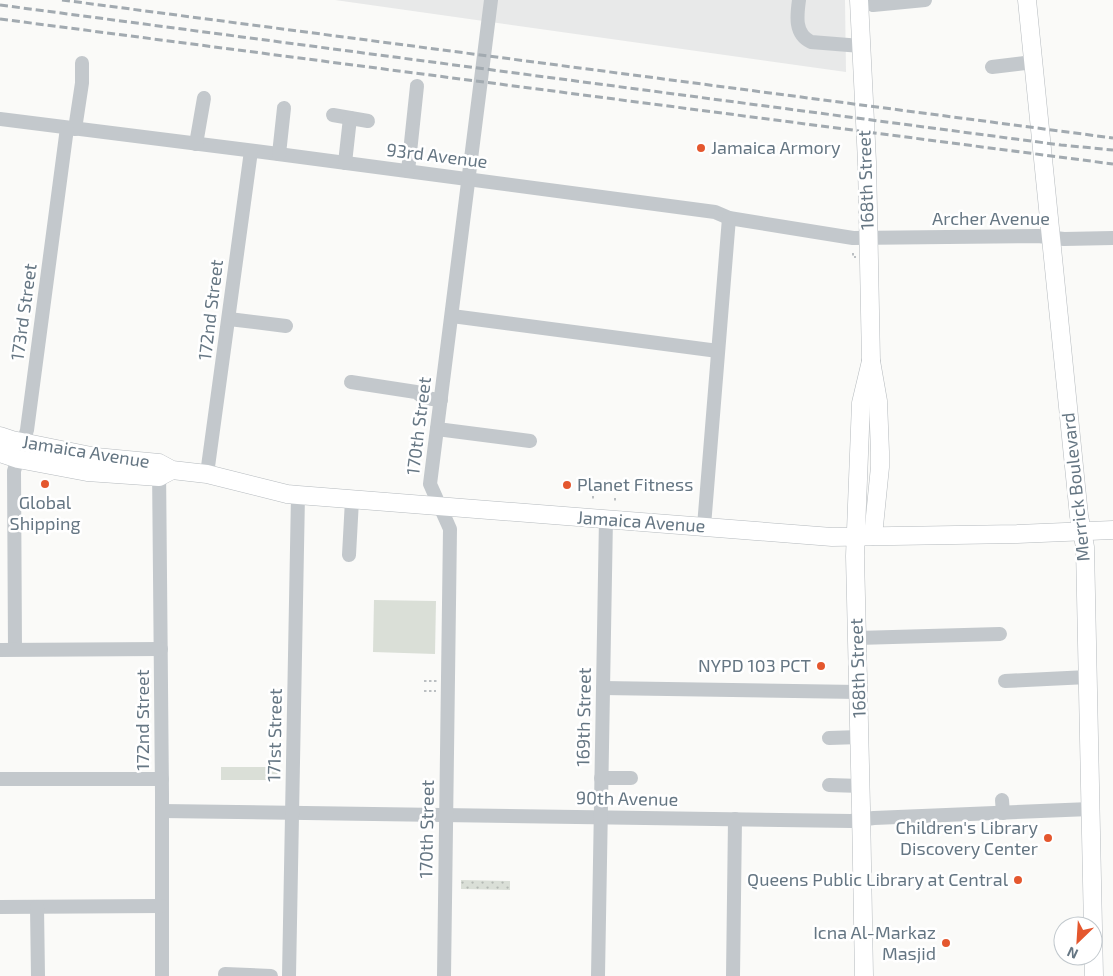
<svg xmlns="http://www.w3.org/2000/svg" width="1113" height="976" viewBox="0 0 1113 976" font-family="'Exo 2',sans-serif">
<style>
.built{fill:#e8e9e9}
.grass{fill:#dadfd7}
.park{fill:url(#park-dots)}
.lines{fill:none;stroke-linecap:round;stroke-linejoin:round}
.major-casing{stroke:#b5babe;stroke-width:19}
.path{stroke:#bbbfc2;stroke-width:2;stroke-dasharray:2.5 2.5;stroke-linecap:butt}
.minor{stroke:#c3c8cc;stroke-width:14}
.major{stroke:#fff;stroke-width:18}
.rail{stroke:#a2aab0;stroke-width:3;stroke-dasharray:8 4;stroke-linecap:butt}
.poi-dot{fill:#e4572e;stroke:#fff;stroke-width:2}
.labels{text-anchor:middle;stroke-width:5;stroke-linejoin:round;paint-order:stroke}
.poi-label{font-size:18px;fill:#657683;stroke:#fff;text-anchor:end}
.street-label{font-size:18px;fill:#657683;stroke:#fff}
</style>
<defs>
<pattern id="park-dots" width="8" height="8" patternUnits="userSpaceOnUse" patternTransform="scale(1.25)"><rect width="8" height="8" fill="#dadfd7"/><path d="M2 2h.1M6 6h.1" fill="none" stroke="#b4b9b4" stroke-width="1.8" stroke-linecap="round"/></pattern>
</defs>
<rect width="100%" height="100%" fill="#fafaf8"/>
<polygon class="built" points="335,0 845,0 846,72"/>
<g class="grass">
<polygon points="374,600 436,601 435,654 373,652"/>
<polygon points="221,767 278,767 277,780 221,780"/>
</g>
<polygon class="park" points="461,880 510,881 510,890 461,889"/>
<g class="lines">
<defs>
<g id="major">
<polyline points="859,0 867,162 871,361 878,401 880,452 880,467 873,536"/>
<polyline points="1027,0 1079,516 1085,547 1094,976"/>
<polyline points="0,436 12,440 96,457 159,463 172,470 207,474 287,494 298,495 832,537 1017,534 1113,530"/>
<polyline points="0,453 18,459 87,472 159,477 172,470"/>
<polyline points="864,976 861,808 855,556 861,403 871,361"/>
</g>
</defs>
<use href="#major" class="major-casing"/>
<g class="path">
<polyline points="853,253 853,257 856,257"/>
<polyline points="593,496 593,500"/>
<polyline points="615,498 615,502"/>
<polyline points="424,681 437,681"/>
<polyline points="424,691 436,691"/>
</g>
<g class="minor">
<path d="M 799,0 C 797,15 794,34 811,42 L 861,46"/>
<polyline points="861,0 873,5 925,0"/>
<polyline points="992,67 1033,62"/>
<polyline points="333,115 368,121"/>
<polyline points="0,119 263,152 715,212 729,218 853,238 1038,236 1064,239 1113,238"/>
<polyline points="75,129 82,83 82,63"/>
<polyline points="196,144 204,98"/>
<polyline points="279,154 284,108"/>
<polyline points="345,163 350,118"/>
<polyline points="408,171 417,86"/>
<polyline points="452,316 718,351"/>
<polyline points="229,319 286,326"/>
<polyline points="351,382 416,392 424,398 441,400"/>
<polyline points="437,429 530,441"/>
<polyline points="159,466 162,794 162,976"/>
<polyline points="207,474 251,151"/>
<polyline points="704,526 729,218"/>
<polyline points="349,555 352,500"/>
<polyline points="857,638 1000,634"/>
<polyline points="15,649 14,471 27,430 67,128"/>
<polyline points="0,650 161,649"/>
<polyline points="1005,681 1088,677"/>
<polyline points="603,688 858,692"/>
<polyline points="829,738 860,737"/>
<polyline points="601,778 631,778"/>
<polyline points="0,779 162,779"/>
<polyline points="829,785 861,786"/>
<polyline points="1002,800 1003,813"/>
<polyline points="162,811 851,821 874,818 1090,809"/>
<polyline points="0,907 161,906"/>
<polyline points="37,907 38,976"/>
<polyline points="225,974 271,976"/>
<polyline points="289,976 298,495"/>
<polyline points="444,976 450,529 430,484 491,0"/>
<polyline points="598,976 606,518"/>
<polyline points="733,976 735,819"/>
</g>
<use href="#major" class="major"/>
<g class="rail">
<polyline points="62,0 1113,138"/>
<polyline points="0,5 1061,145 1113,150"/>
<polyline points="0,19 1113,164"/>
</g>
</g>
<g class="poi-dot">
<circle cx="701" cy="148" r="5"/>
<circle cx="45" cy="484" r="5"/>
<circle cx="567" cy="485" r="5"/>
<circle cx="821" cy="666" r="5"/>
<circle cx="1048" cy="838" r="5"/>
<circle cx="1018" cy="880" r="5"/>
<circle cx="946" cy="943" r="5"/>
</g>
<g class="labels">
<g class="poi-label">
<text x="711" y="154" text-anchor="start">Jamaica Armory</text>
<text x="577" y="491" text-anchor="start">Planet Fitness</text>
<text x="45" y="509" text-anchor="middle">Global<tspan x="45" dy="21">Shipping</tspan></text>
<text x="811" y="672">NYPD 103 PCT</text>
<text x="1038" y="834">Children's Library<tspan x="1038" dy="21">Discovery Center</tspan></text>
<text x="1008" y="886">Queens Public Library at Central</text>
<text x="936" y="939">Icna Al-Markaz<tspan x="936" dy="21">Masjid</tspan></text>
</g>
<g class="street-label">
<text transform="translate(437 156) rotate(7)" y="6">93rd Avenue</text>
<text transform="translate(866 180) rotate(-92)" y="6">168th Street</text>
<text x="991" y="225">Archer Avenue</text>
<text transform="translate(211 310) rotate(-83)" y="6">172nd Street</text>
<text transform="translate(24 312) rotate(-82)" y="6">173rd Street</text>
<text transform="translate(419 426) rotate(-83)" y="6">170th Street</text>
<text transform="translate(86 452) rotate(9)" y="6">Jamaica Avenue</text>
<text transform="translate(1076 487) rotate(-96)" y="6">Merrick Boulevard</text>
<text transform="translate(641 522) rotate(4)" y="6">Jamaica Avenue</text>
<text transform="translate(858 668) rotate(-92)" y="6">168th Street</text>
<text transform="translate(584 717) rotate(-89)" y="6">169th Street</text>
<text transform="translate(143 720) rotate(-90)" y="6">172nd Street</text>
<text transform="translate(275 735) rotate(-89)" y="6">171st Street</text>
<text transform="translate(627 799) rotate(1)" y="6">90th Avenue</text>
<text transform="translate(427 829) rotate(-89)" y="6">170th Street</text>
</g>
</g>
<g transform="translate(1078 941) rotate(205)"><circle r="24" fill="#ffffff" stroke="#c1c8cd"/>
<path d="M0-4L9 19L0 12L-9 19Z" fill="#e4572e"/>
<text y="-8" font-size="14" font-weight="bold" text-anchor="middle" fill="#657683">N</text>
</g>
</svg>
